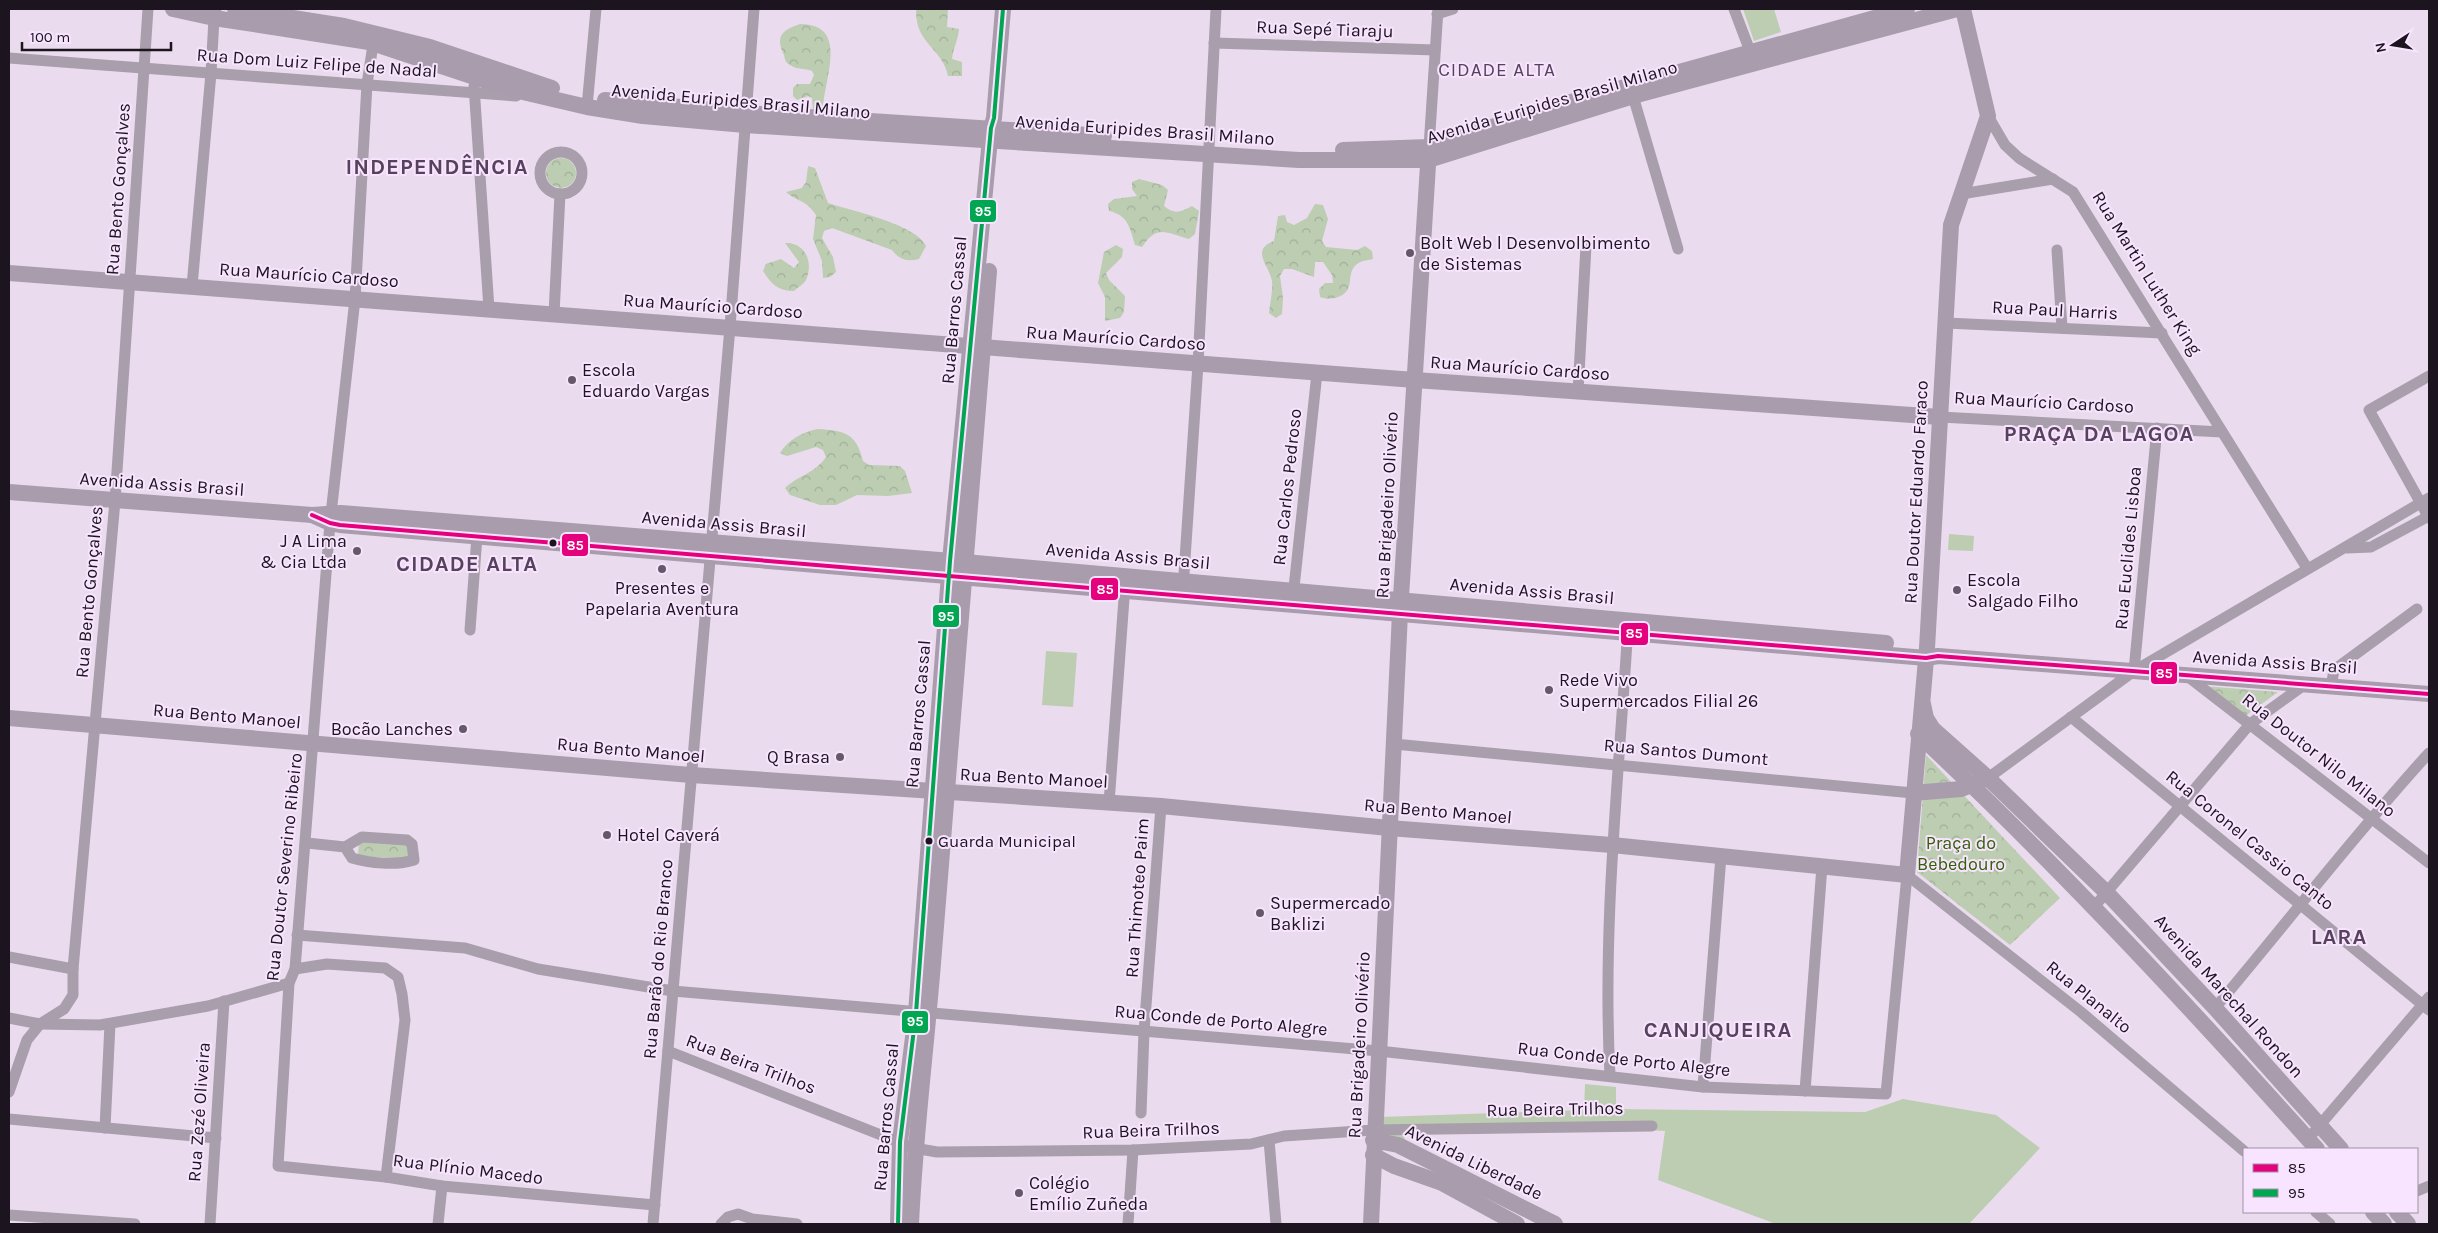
<svg xmlns="http://www.w3.org/2000/svg" width="2438" height="1233" viewBox="0 0 2438 1233" font-family="Karla,sans-serif">
<style>
.grass{fill:#bccdb2}
.forest{fill:url(#forest-crowns)}
.lines{fill:none;stroke-linecap:round;stroke-linejoin:round}
.street{stroke:#a99eac;stroke-width:11}
.secondary{stroke:#a99cad;stroke-width:16}
.bus-1-casing{stroke:#f8e4fe;stroke-width:8}
.bus-2-casing{stroke:#f8e4fe;stroke-width:8}
.bus-1{stroke:#e5007d;stroke-width:4}
.bus-2{stroke:#00a651;stroke-width:4}
.poi-dot{fill:#645a67;stroke:#f8e4fe;stroke-width:2}
.bus-dot{fill:#1c141f;stroke:#f8e4fe;stroke-width:2}
.labels{text-anchor:middle;stroke-width:4;stroke-linejoin:round;paint-order:stroke}
.bus-label{font-size:17px;fill:#1c141f;stroke:#f8e4fe;text-anchor:start}
.street-label{font-size:18px;fill:#1c141f;stroke:#f8e4fe}
.poi-label{font-size:18px;fill:#1c141f;stroke:#f8e4fe;text-anchor:start}
.park-label{font-size:18px;fill:#306203;stroke:#f8e4fe}
.neighbourhood-label{font-size:19px;letter-spacing:1px;fill:#56425c;stroke:#f8e4fe}
.district-label{font-size:22px;font-weight:bold;letter-spacing:1px;fill:#56425c;stroke:#f8e4fe}
.line-badge{stroke:#f8e4fe;stroke-width:2}
.badge-label{font-size:14px;text-anchor:middle;font-weight:bold;fill:#fff}
</style>
<defs>
<pattern id="forest-crowns" width="20" height="18" patternUnits="userSpaceOnUse" patternTransform="scale(1.25)"><rect width="20" height="18" fill="#bccdb2"/><path d="M2 6a3 3 0 1 1 6 0M12 15a3 3 0 1 1 6 0" fill="none" stroke="#a1af99"/></pattern>
</defs>
<rect width="100%" height="100%" fill="#eadcee"/>
<g class="grass">
<polygon points="1743,9 1774,9 1781,32 1754,41"/>
<polygon points="1949,534 1974,536 1973,551 1948,550"/>
<polygon points="1046,651 1077,653 1073,707 1042,705"/>
<polygon points="1585,1084 1616,1087 1616,1109 1865,1112 1903,1099 1996,1115 2040,1148 1969,1224 1776,1224 1658,1180 1665,1131 1627,1129 1405,1134 1404,1143 1380,1137 1380,1117 1584,1110"/>
</g>
<g class="forest">
<path d="M 918,9 L 948,9 L 947,27 L 959,29 C 958,41 953,48 952,59 L 962,62 L 962,76 L 948,76 C 942,47 916,45 916,11 Z"/>
<path d="M 800,24 C 850,24 824,79 823,109 L 818,112 L 813,111 L 812,98 L 808,96 L 797,100 L 793,96 L 793,88 L 797,84 L 810,84 L 814,75 L 812,71 C 805,68 797,70 790,65 C 786,63 785,60 784,55 C 775,36 782,30 800,24 Z"/>
<circle cx="561" cy="173" r="15"/>
<path d="M 808,166 L 815,168 L 828,203 C 852,211 916,224 926,246 L 919,259 C 908,262 899,260 892,250 L 832,228 L 824,231 L 822,238 L 833,257 L 836,272 L 830,277 L 823,278 L 822,261 L 813,239 L 816,215 C 804,198 799,203 786,192 L 802,188 L 806,182 Z"/>
<path d="M 1139,179 L 1162,185 L 1168,190 L 1164,206 C 1174,215 1181,212 1192,206 L 1199,211 L 1195,234 L 1189,239 C 1165,233 1158,224 1142,247 L 1135,245 C 1130,228 1128,215 1109,211 L 1108,204 L 1114,199 L 1137,196 L 1132,189 L 1132,182 Z"/>
<path d="M 1315,204 L 1323,205 L 1328,219 L 1322,241 L 1326,247 L 1357,250 L 1365,246 L 1372,251 L 1373,259 C 1368,260 1361,261 1357,264 C 1344,274 1358,292 1335,298 C 1329,299 1326,299 1320,297 L 1319,289 L 1325,283 L 1333,283 L 1332,275 L 1323,262 L 1315,262 L 1314,277 L 1292,269 L 1284,269 L 1280,276 L 1283,298 L 1282,314 L 1276,318 L 1269,313 C 1270,303 1273,291 1272,281 C 1269,265 1250,250 1274,241 L 1278,216 L 1285,215 L 1287,222 L 1294,225 L 1307,218 Z"/>
<path d="M 785,243 C 805,242 814,262 806,280 C 804,284 797,288 794,291 C 778,291 771,284 763,271 L 766,264 L 781,259 L 794,268 L 799,262 Z"/>
<polygon points="1116,245 1123,249 1122,257 1106,273 1109,280 1125,296 1124,312 1120,318 1105,321 1105,297 1098,283 1104,252"/>
<path d="M 818,429 C 844,431 856,432 863,461 L 869,465 L 900,466 L 905,471 L 912,493 L 888,496 L 857,495 L 836,505 L 820,505 L 790,495 L 785,488 C 800,474 813,475 826,457 L 823,450 L 816,447 L 787,456 L 780,453 C 788,440 802,432 818,429 Z"/>
<polygon points="2204,686 2278,692 2244,717"/>
<polygon points="1926,755 2060,898 2010,945 1917,872"/>
<polygon points="359,841 410,845 409,859 358,856"/>
</g>
<g class="lines">
<g class="street">
<polyline points="1734,9 1753,59"/>
<polyline points="1437,14 1453,9"/>
<polyline points="374,38 367,84 355,299 330,523 295,969 289,983 278,1166 386,1177 442,1186 655,1205"/>
<polyline points="1214,43 1435,50"/>
<polyline points="9,58 516,96"/>
<polyline points="474,86 489,309"/>
<polyline points="1633,96 1678,249"/>
<polyline points="587,107 596,9"/>
<polyline points="1988,116 2005,145 2019,158 2073,192 2307,568"/>
<polyline points="1429,147 1438,9"/>
<circle cx="561" cy="173" r="21"/>
<polyline points="1961,194 2053,179"/>
<polyline points="2057,250 2062,328"/>
<polyline points="192,286 211,73 214,18 216,9"/>
<polyline points="554,314 560,194"/>
<polyline points="1946,323 2162,333"/>
<polyline points="2429,376 2369,410 2429,518"/>
<polyline points="1578,392 1586,246"/>
<polyline points="1940,417 2222,432"/>
<polyline points="2347,548 2371,547 2429,516"/>
<polyline points="1183,589 1198,364 1216,9"/>
<polyline points="1293,597 1317,373"/>
<polyline points="470,630 477,536"/>
<polyline points="2134,671 2157,428"/>
<polyline points="2187,676 2429,863"/>
<polyline points="2331,687 2334,670 2417,609"/>
<polyline points="2071,717 2429,1010"/>
<polyline points="1394,744 1913,793"/>
<polyline points="1988,778 2134,671 2429,498"/>
<polyline points="1109,803 1125,585"/>
<path d="M 307,843 L 345,847 L 362,837 L 407,840 L 412,844 L 414,860 C 396,866 369,863 352,858 L 345,847"/>
<polyline points="1907,875 2081,1012 2244,1151"/>
<polyline points="2094,907 2250,724 2304,685"/>
<polyline points="297,935 465,948 538,969 673,991 1379,1051 1703,1087 1886,1094 1907,875"/>
<polyline points="9,957 73,969"/>
<polyline points="295,969 327,964 385,968 398,977 402,994 405,1020 386,1177"/>
<path d="M 2215,1008 C 2287,923 2354,835 2429,753"/>
<polyline points="9,1018 40,1024 100,1025 208,1006 289,983"/>
<polyline points="668,1051 914,1148 937,1152 1133,1150 1251,1144 1284,1136 1374,1130 1652,1126"/>
<path d="M 1610,1076 C 1602,926 1619,775 1628,626"/>
<polyline points="1703,1087 1721,856"/>
<polyline points="1805,1091 1822,866"/>
<polyline points="9,1092 27,1040 40,1024 64,1009 73,995 73,969 115,501 148,9"/>
<polyline points="1141,1113 1144,1032 1161,806"/>
<polyline points="9,1119 216,1138"/>
<polyline points="105,1128 110,1024"/>
<polyline points="2308,1139 2429,997"/>
<polyline points="1269,1140 1276,1224"/>
<polyline points="2417,1191 2429,1186"/>
<polyline points="2316,1212 2330,1224"/>
<polyline points="9,1215 135,1224"/>
<polyline points="210,1224 224,1001"/>
<polyline points="438,1224 442,1186"/>
<polyline points="653,1224 730,327 754,9"/>
<polyline points="721,1224 728,1217 738,1214 752,1219 797,1224"/>
<polyline points="1128,1224 1133,1150"/>
</g>
<g class="secondary">
<polyline points="173,9 214,18 369,42 510,89 587,107 643,116 745,125 1299,160 1428,160 1633,96 1957,9"/>
<polyline points="235,9 344,26 430,47 552,88"/>
<polyline points="605,100 745,113 1104,136"/>
<polyline points="1343,150 1429,147 1571,102 1907,9"/>
<polyline points="9,273 1415,380 1940,417"/>
<polyline points="9,492 312,515 341,513 965,562 1886,643"/>
<polyline points="312,515 330,523 340,525 1926,658 1938,656 2429,694"/>
<polyline points="1923,704 1926,718 1933,729 1988,778 2107,893 2215,1008 2341,1149"/>
<polyline points="9,718 691,775 1161,806 1389,828 1612,845 1907,875 1927,648 1951,225 1988,116 1963,9"/>
<path d="M 1918,734 C 2058,865 2189,1006 2317,1149"/>
<polyline points="1913,793 1961,789 1981,781"/>
<polyline points="1373,1140 1398,1145 1555,1224"/>
<polyline points="1373,1155 1394,1166 1442,1183 1517,1224"/>
<polyline points="2373,1212 2384,1224"/>
<polyline points="2397,1212 2408,1224"/>
<polyline points="898,1224 900,1142 916,1013 950,561 991,128 994,118 1003,9"/>
<path d="M 911,1224 C 915,1133 927,1043 934,951 C 952,725 971,498 989,271"/>
<polyline points="1371,1224 1400,613 1429,149"/>
</g>
<defs>
<polyline id="bus-1" points="312,515 330,523 340,525 1926,658 1938,656 2429,694"/>
<polyline id="bus-2" points="898,1224 900,1142 916,1013 950,561 991,128 994,118 1003,9"/>
</defs>
<use href="#bus-1" class="bus-1-casing"/>
<use href="#bus-2" class="bus-2-casing"/>
<use href="#bus-1" class="bus-1"/>
<use href="#bus-2" class="bus-2"/>
</g>
<g class="poi-dot">
<circle cx="1410" cy="253" r="5"/>
<circle cx="572" cy="380" r="5"/>
<circle cx="357" cy="551" r="5"/>
<circle cx="662" cy="569" r="5"/>
<circle cx="1957" cy="590" r="5"/>
<circle cx="1549" cy="690" r="5"/>
<circle cx="463" cy="729" r="5"/>
<circle cx="840" cy="757" r="5"/>
<circle cx="607" cy="835" r="5"/>
<circle cx="1260" cy="913" r="5"/>
<circle cx="1019" cy="1193" r="5"/>
</g>
<g class="bus-dot">
<circle cx="553" cy="543" r="4.5"/>
<circle cx="929" cy="841" r="4.5"/>
</g>
<g class="labels">
<g class="bus-label">
<text x="938" y="847">Guarda Municipal</text>
</g>
<g class="street-label">
<text transform="translate(1325 29) rotate(2)" y="6">Rua Sepé Tiaraju</text>
<text transform="translate(317 63) rotate(4)" y="6">Rua Dom Luiz Felipe de Nadal</text>
<text transform="translate(741 101) rotate(5)" y="6">Avenida Euripides Brasil Milano</text>
<text transform="translate(1552 102) rotate(-16)" y="6">Avenida Euripides Brasil Milano</text>
<text transform="translate(1145 130) rotate(4)" y="6">Avenida Euripides Brasil Milano</text>
<text transform="translate(118 189) rotate(-86)" y="6">Rua Bento Gonçalves</text>
<text transform="translate(2147 273) rotate(58)" y="6">Rua Martin Luther King</text>
<text transform="translate(309 275) rotate(4)" y="6">Rua Maurício Cardoso</text>
<text transform="translate(713 306) rotate(4)" y="6">Rua Maurício Cardoso</text>
<text transform="translate(954 310) rotate(-85)" y="6">Rua Barros Cassal</text>
<text transform="translate(2055 310) rotate(3)" y="6">Rua Paul Harris</text>
<text transform="translate(1116 338) rotate(4)" y="6">Rua Maurício Cardoso</text>
<text transform="translate(1520 368) rotate(4)" y="6">Rua Maurício Cardoso</text>
<text transform="translate(2044 402) rotate(3)" y="6">Rua Maurício Cardoso</text>
<text transform="translate(162 484) rotate(4)" y="6">Avenida Assis Brasil</text>
<text transform="translate(1287 487) rotate(-84)" y="6">Rua Carlos Pedroso</text>
<text transform="translate(1916 492) rotate(-87)" y="6">Rua Doutor Eduardo Faraco</text>
<text transform="translate(1387 505) rotate(-87)" y="6">Rua Brigadeiro Olivério</text>
<text transform="translate(724 524) rotate(5)" y="6">Avenida Assis Brasil</text>
<text transform="translate(2128 548) rotate(-85)" y="6">Rua Euclides Lisboa</text>
<text transform="translate(1128 556) rotate(5)" y="6">Avenida Assis Brasil</text>
<text transform="translate(1532 591) rotate(5)" y="6">Avenida Assis Brasil</text>
<text transform="translate(89 592) rotate(-85)" y="6">Rua Bento Gonçalves</text>
<text transform="translate(2275 662) rotate(4)" y="6">Avenida Assis Brasil</text>
<text transform="translate(918 714) rotate(-85)" y="6">Rua Barros Cassal</text>
<text transform="translate(227 716) rotate(5)" y="6">Rua Bento Manoel</text>
<text transform="translate(631 750) rotate(5)" y="6">Rua Bento Manoel</text>
<text transform="translate(1686 752) rotate(5)" y="6">Rua Santos Dumont</text>
<text transform="translate(2319 755) rotate(38)" y="6">Rua Doutor Nilo Milano</text>
<text transform="translate(1034 778) rotate(3)" y="6">Rua Bento Manoel</text>
<text transform="translate(1438 811) rotate(5)" y="6">Rua Bento Manoel</text>
<text transform="translate(2250 840) rotate(39)" y="6">Rua Coronel Cassio Canto</text>
<text transform="translate(284 867) rotate(-84)" y="6">Rua Doutor Severino Ribeiro</text>
<text transform="translate(1137 898) rotate(-86)" y="6">Rua Thimoteo Paim</text>
<text transform="translate(658 959) rotate(-85)" y="6">Rua Barão do Rio Branco</text>
<text transform="translate(2229 996) rotate(48)" y="6">Avenida Marechal Rondon</text>
<text transform="translate(2089 997) rotate(39)" y="6">Rua Planalto</text>
<text transform="translate(1221 1020) rotate(5)" y="6">Rua Conde de Porto Alegre</text>
<text transform="translate(1359 1045) rotate(-87)" y="6">Rua Brigadeiro Olivério</text>
<text transform="translate(1624 1059) rotate(6)" y="6">Rua Conde de Porto Alegre</text>
<text transform="translate(751 1064) rotate(21)" y="6">Rua Beira Trilhos</text>
<text transform="translate(1555 1109) rotate(-1)" y="6">Rua Beira Trilhos</text>
<text transform="translate(199 1112) rotate(-86)" y="6">Rua Zezé Oliveira</text>
<text transform="translate(886 1117) rotate(-85)" y="6">Rua Barros Cassal</text>
<text transform="translate(1151 1130) rotate(-2)" y="6">Rua Beira Trilhos</text>
<text transform="translate(1474 1162) rotate(26)" y="6">Avenida Liberdade</text>
<text transform="translate(468 1169) rotate(7)" y="6">Rua Plínio Macedo</text>
</g>
<g class="poi-label">
<text x="1420" y="249">Bolt Web l Desenvolbimento<tspan x="1420" dy="21">de Sistemas</tspan></text>
<text x="582" y="376">Escola<tspan x="582" dy="21">Eduardo Vargas</tspan></text>
<text x="347" y="547" text-anchor="end">J A Lima<tspan x="347" dy="21">&amp; Cia Ltda</tspan></text>
<text x="1967" y="586">Escola<tspan x="1967" dy="21">Salgado Filho</tspan></text>
<text x="662" y="594" text-anchor="middle">Presentes e<tspan x="662" dy="21">Papelaria Aventura</tspan></text>
<text x="1559" y="686">Rede Vivo<tspan x="1559" dy="21">Supermercados Filial 26</tspan></text>
<text x="453" y="735" text-anchor="end">Bocão Lanches</text>
<text x="830" y="763" text-anchor="end">Q Brasa</text>
<text x="617" y="841">Hotel Caverá</text>
<text x="1270" y="909">Supermercado<tspan x="1270" dy="21">Baklizi</tspan></text>
<text x="1029" y="1189">Colégio<tspan x="1029" dy="21">Emílio Zuñeda</tspan></text>
</g>
<g class="park-label">
<text x="1961" y="849">Praça do<tspan x="1961" dy="21">Bebedouro</tspan></text>
</g>
<g class="neighbourhood-label">
<text x="1497" y="76">CIDADE ALTA</text>
</g>
<g class="district-label">
<text x="437" y="174">INDEPENDÊNCIA</text>
<text x="2099" y="441">PRAÇA DA LAGOA</text>
<text x="467" y="571">CIDADE ALTA</text>
<text x="2339" y="944">LARA</text>
<text x="1718" y="1037">CANJIQUEIRA</text>
</g>
</g>
<g class="line-badge">
<rect x="969" y="199" width="28" height="24" rx="5" fill="#00a651"/>
<rect x="561" y="533" width="28" height="24" rx="5" fill="#e5007d"/>
<rect x="1090" y="577" width="29" height="24" rx="5" fill="#e5007d"/>
<rect x="932" y="604" width="28" height="24" rx="5" fill="#00a651"/>
<rect x="1620" y="622" width="29" height="24" rx="5" fill="#e5007d"/>
<rect x="2150" y="661" width="28" height="24" rx="5" fill="#e5007d"/>
<rect x="901" y="1010" width="28" height="24" rx="5" fill="#00a651"/>
</g>
<g class="badge-label">
<text x="983" y="216">95</text>
<text x="575" y="550">85</text>
<text x="1105" y="594">85</text>
<text x="946" y="621">95</text>
<text x="1634" y="638">85</text>
<text x="2164" y="678">85</text>
<text x="915" y="1026">95</text>
</g>
<rect width="2438" height="1233" fill="none" stroke="#1c141f" stroke-width="20"/>
<rect x="2243" y="1148" width="175" height="65" fill="#f8e4fe" stroke="#a091a5"/>
<rect x="2253" y="1164" width="25" height="8" fill="#e5007d" stroke="#a091a5"/>
<text x="2288" y="1173" font-size="15" fill="#1c141f">85</text>
<rect x="2253" y="1189" width="25" height="8" fill="#00a651" stroke="#a091a5"/>
<text x="2288" y="1198" font-size="15" fill="#1c141f">95</text>
<g transform="translate(2393 45) rotate(258)" stroke="#f8e4fe" stroke-width="4" paint-order="stroke">
<path d="M0-4L9 19L0 12L-9 19Z" fill="#1c141f"/>
<text y="-8" font-size="14" font-weight="bold" text-anchor="middle" fill="#1c141f">N</text>
</g>
<path d="M22 42v8h149v-8" fill="none" stroke="#1c141f" stroke-width="2.5"/>
<text x="30" y="42" font-size="15" fill="#1c141f" stroke="#f8e4fe" stroke-width="4" paint-order="stroke">100 m</text>
</svg>
